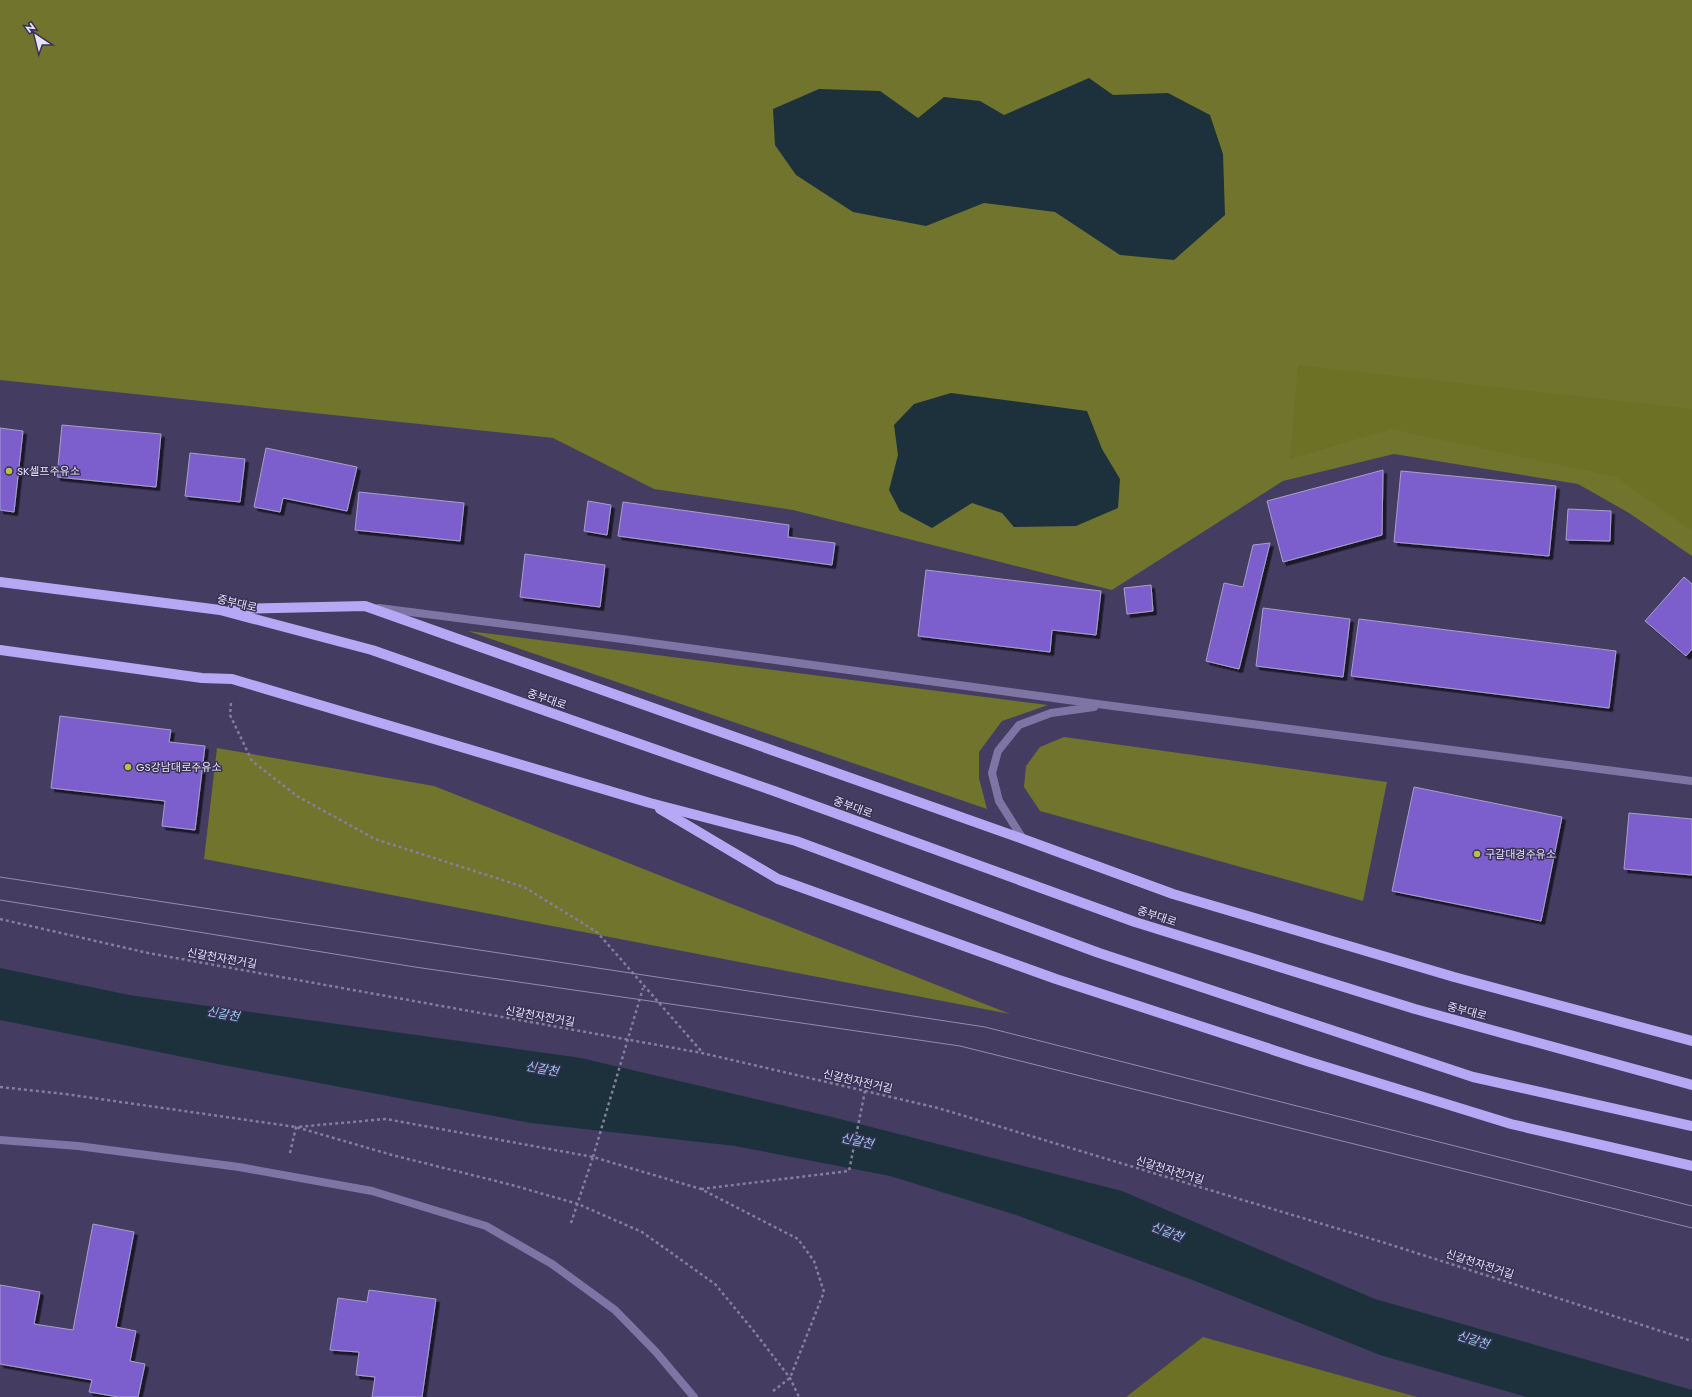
<svg xmlns="http://www.w3.org/2000/svg" width="1692" height="1397" viewBox="0 0 1692 1397" font-family="Jost,'Noto Sans KR',sans-serif">
<style>
.green{fill:#70742d}
.forest{fill:#6c7125}
.water{fill:#1d313c}
.building{fill:#7c5fcc;stroke:#a7a0cb;filter:url(#shadow)}
.lines{fill:none;stroke-linecap:round;stroke-linejoin:round}
.path{stroke:#857f9e;stroke-width:2.5;stroke-dasharray:3 3;stroke-linecap:butt}
.minor{stroke:#7e75a5;stroke-width:8}
.tertiary{stroke:#7e75a5;stroke-width:8}
.primary{stroke:#b7a8f5;stroke-width:10}
.tram{stroke:#938dac;stroke-width:1}
.path-bridge{stroke:#857f9e;stroke-width:2.5;stroke-dasharray:3 3;stroke-linecap:butt}
.poi-dot{fill:#b9c046;stroke:#393255;stroke-width:1.5}
.labels{text-anchor:middle;stroke-width:3;stroke-linejoin:round;paint-order:stroke}
.poi-label{font-size:11px;fill:#e5e2f9;stroke:#393255;text-anchor:start}
.street-label{font-size:11px;fill:#e5e2f9;stroke:#393255}
.water-label{font-size:12px;font-style:italic;fill:#92ceef;stroke:#393255}
</style>
<defs>
<filter id="shadow"><feDropShadow dx="3.5" dy="3.5" stdDeviation="0" flood-color="#0009"/></filter>
</defs>
<rect width="100%" height="100%" fill="#443c61"/>
<g class="green">
<polygon points="0,0 1692,0 1692,556 1629,513 1578,484 1394,454 1283,481 1112,590 793,510 654,489 553,438 0,380"/>
<polygon points="468,631 1048,705 1002,721 979,752 979,778 987,809"/>
<polygon points="1064,737 1387,782 1363,901 1040,811 1024,787 1026,766 1040,747"/>
<polygon points="217,748 434,786 1010,1014 204,859"/>
</g>
<g class="forest">
<polygon points="1298,365 1692,409 1692,531 1616,477 1391,429 1290,459"/>
<polygon points="1203,1337 1417,1397 1126,1397"/>
</g>
<g class="water">
<polygon points="1089,78 1113,95 1168,93 1210,115 1223,154 1225,215 1174,260 1120,255 1055,212 984,203 926,226 853,212 796,175 775,145 773,109 819,89 880,91 918,118 944,97 980,101 1004,115"/>
<polygon points="951,393 1087,411 1102,449 1120,479 1118,508 1076,526 1014,527 1002,513 972,503 932,528 900,511 889,490 898,455 894,425 914,404"/>
<polygon points="0,968 129,995 581,1058 836,1118 1122,1191 1375,1299 1692,1390 1692,1397 1527,1397 1380,1355 1195,1281 1013,1214 890,1176 735,1146 531,1123 218,1064 0,1020"/>
</g>
<g class="building">
<polygon points="62,425 161,434 156,487 57,477"/>
<polygon points="0,428 23,431 14,512 0,510"/>
<polygon points="266,448 357,467 347,511 283,498 280,512 254,507"/>
<polygon points="190,453 245,459 240,502 185,496"/>
<polygon points="1383,470 1382,535 1283,562 1267,501"/>
<polygon points="1401,471 1556,486 1549,556 1394,542"/>
<polygon points="359,492 464,503 460,541 355,530"/>
<polygon points="588,501 611,505 607,535 584,531"/>
<polygon points="623,502 789,525 788,537 835,543 832,565 618,536"/>
<polygon points="1568,509 1611,511 1610,541 1566,540"/>
<polygon points="1270,543 1239,669 1206,661 1224,583 1243,587 1253,545"/>
<polygon points="525,554 605,565 600,607 520,597"/>
<polygon points="926,570 1101,591 1096,635 1052,630 1050,652 918,636"/>
<polygon points="1684,577 1692,584 1692,649 1686,656 1645,621"/>
<polygon points="1151,585 1153,611 1127,614 1124,588"/>
<polygon points="1263,608 1350,619 1343,677 1256,666"/>
<polygon points="1359,619 1616,651 1609,708 1351,676"/>
<polygon points="60,716 171,730 169,742 205,746 195,830 162,826 165,801 51,788"/>
<polygon points="1414,787 1562,817 1541,921 1392,891"/>
<polygon points="1629,813 1692,819 1692,875 1624,869"/>
<polygon points="93,1224 134,1232 116,1327 136,1331 130,1361 145,1364 138,1397 119,1397 89,1392 92,1380 0,1364 0,1285 40,1292 34,1324 73,1330"/>
<polygon points="369,1290 436,1299 422,1397 372,1397 375,1377 356,1375 359,1352 330,1350 338,1298 367,1302"/>
</g>
<g class="lines">
<g class="path">
<polyline points="231,703 230,715 252,761 297,796 375,839 524,887 597,932 702,1052"/>
<polyline points="0,919 148,953 702,1053 938,1108 1382,1242 1692,1341"/>
<polyline points="0,1087 65,1094 296,1127 392,1155 512,1185 578,1204 642,1232 715,1284 753,1330 790,1378 799,1397"/>
<polyline points="290,1153 296,1127 386,1119 593,1157 701,1189 798,1239 814,1261 824,1292 790,1378 773,1391"/>
<polyline points="701,1189 849,1171 865,1091"/>
<polyline points="571,1223 593,1157"/>
</g>
<polyline class="minor" points="0,1140 78,1146 239,1167 372,1191 486,1226 552,1264 615,1310 656,1352 694,1397"/>
<g class="tertiary">
<polyline points="379,608 622,639 1105,705 1692,781"/>
<polyline points="1023,839 999,801 992,773 998,751 1019,725 1051,713 1094,707"/>
</g>
<g class="primary">
<polyline points="0,582 220,610 372,650 774,791 1135,922 1415,1009 1692,1085"/>
<polyline points="232,609 365,606 1023,839 1173,894 1454,977 1692,1041"/>
<polyline points="0,650 202,678 232,679 650,803 796,841 1099,953 1473,1077 1692,1126"/>
<polyline points="660,809 778,879 1056,979 1310,1062 1511,1124 1692,1166"/>
</g>
<g class="tram">
<polyline points="0,877 985,1027 1692,1206"/>
<polyline points="0,900 415,967 960,1046 1692,1228"/>
</g>
<polyline class="path-bridge" points="593,1157 643,988"/>
</g>
<g class="poi-dot">
<circle cx="9" cy="471" r="4"/>
<circle cx="128" cy="767" r="4"/>
<circle cx="1477" cy="854" r="4"/>
</g>
<g class="labels">
<g class="poi-label">
<text x="17" y="475">SK셀프주유소</text>
<text x="136" y="771">GS강남대로주유소</text>
<text x="1485" y="858">구갈대경주유소</text>
</g>
<g class="street-label">
<text transform="translate(237 603) rotate(13)" y="4">중부대로</text>
<text transform="translate(547 699) rotate(19)" y="4">중부대로</text>
<text transform="translate(853 807) rotate(20)" y="4">중부대로</text>
<text transform="translate(1157 916) rotate(18)" y="4">중부대로</text>
<text transform="translate(222 958) rotate(10)" y="4">신갈천자전거길</text>
<text transform="translate(1467 1011) rotate(15)" y="4">중부대로</text>
<text transform="translate(540 1016) rotate(10)" y="4">신갈천자전거길</text>
<text transform="translate(858 1081) rotate(13)" y="4">신갈천자전거길</text>
<text transform="translate(1170 1170) rotate(17)" y="4">신갈천자전거길</text>
<text transform="translate(1480 1264) rotate(18)" y="4">신갈천자전거길</text>
</g>
<g class="water-label">
<text transform="translate(223 1014) rotate(10)" y="4">신갈천</text>
<text transform="translate(542 1069) rotate(10)" y="4">신갈천</text>
<text transform="translate(857 1141) rotate(12)" y="4">신갈천</text>
<text transform="translate(1167 1232) rotate(21)" y="4">신갈천</text>
<text transform="translate(1473 1340) rotate(17)" y="4">신갈천</text>
</g>
</g>
<g transform="translate(36 36) rotate(325)" stroke="#393255" stroke-width="3" paint-order="stroke">
<path d="M0-3L7 15L0 10L-7 15Z" fill="#e5e2f9"/>
<text y="-6" font-size="11" font-weight="bold" text-anchor="middle" fill="#e5e2f9">N</text>
</g>
</svg>
